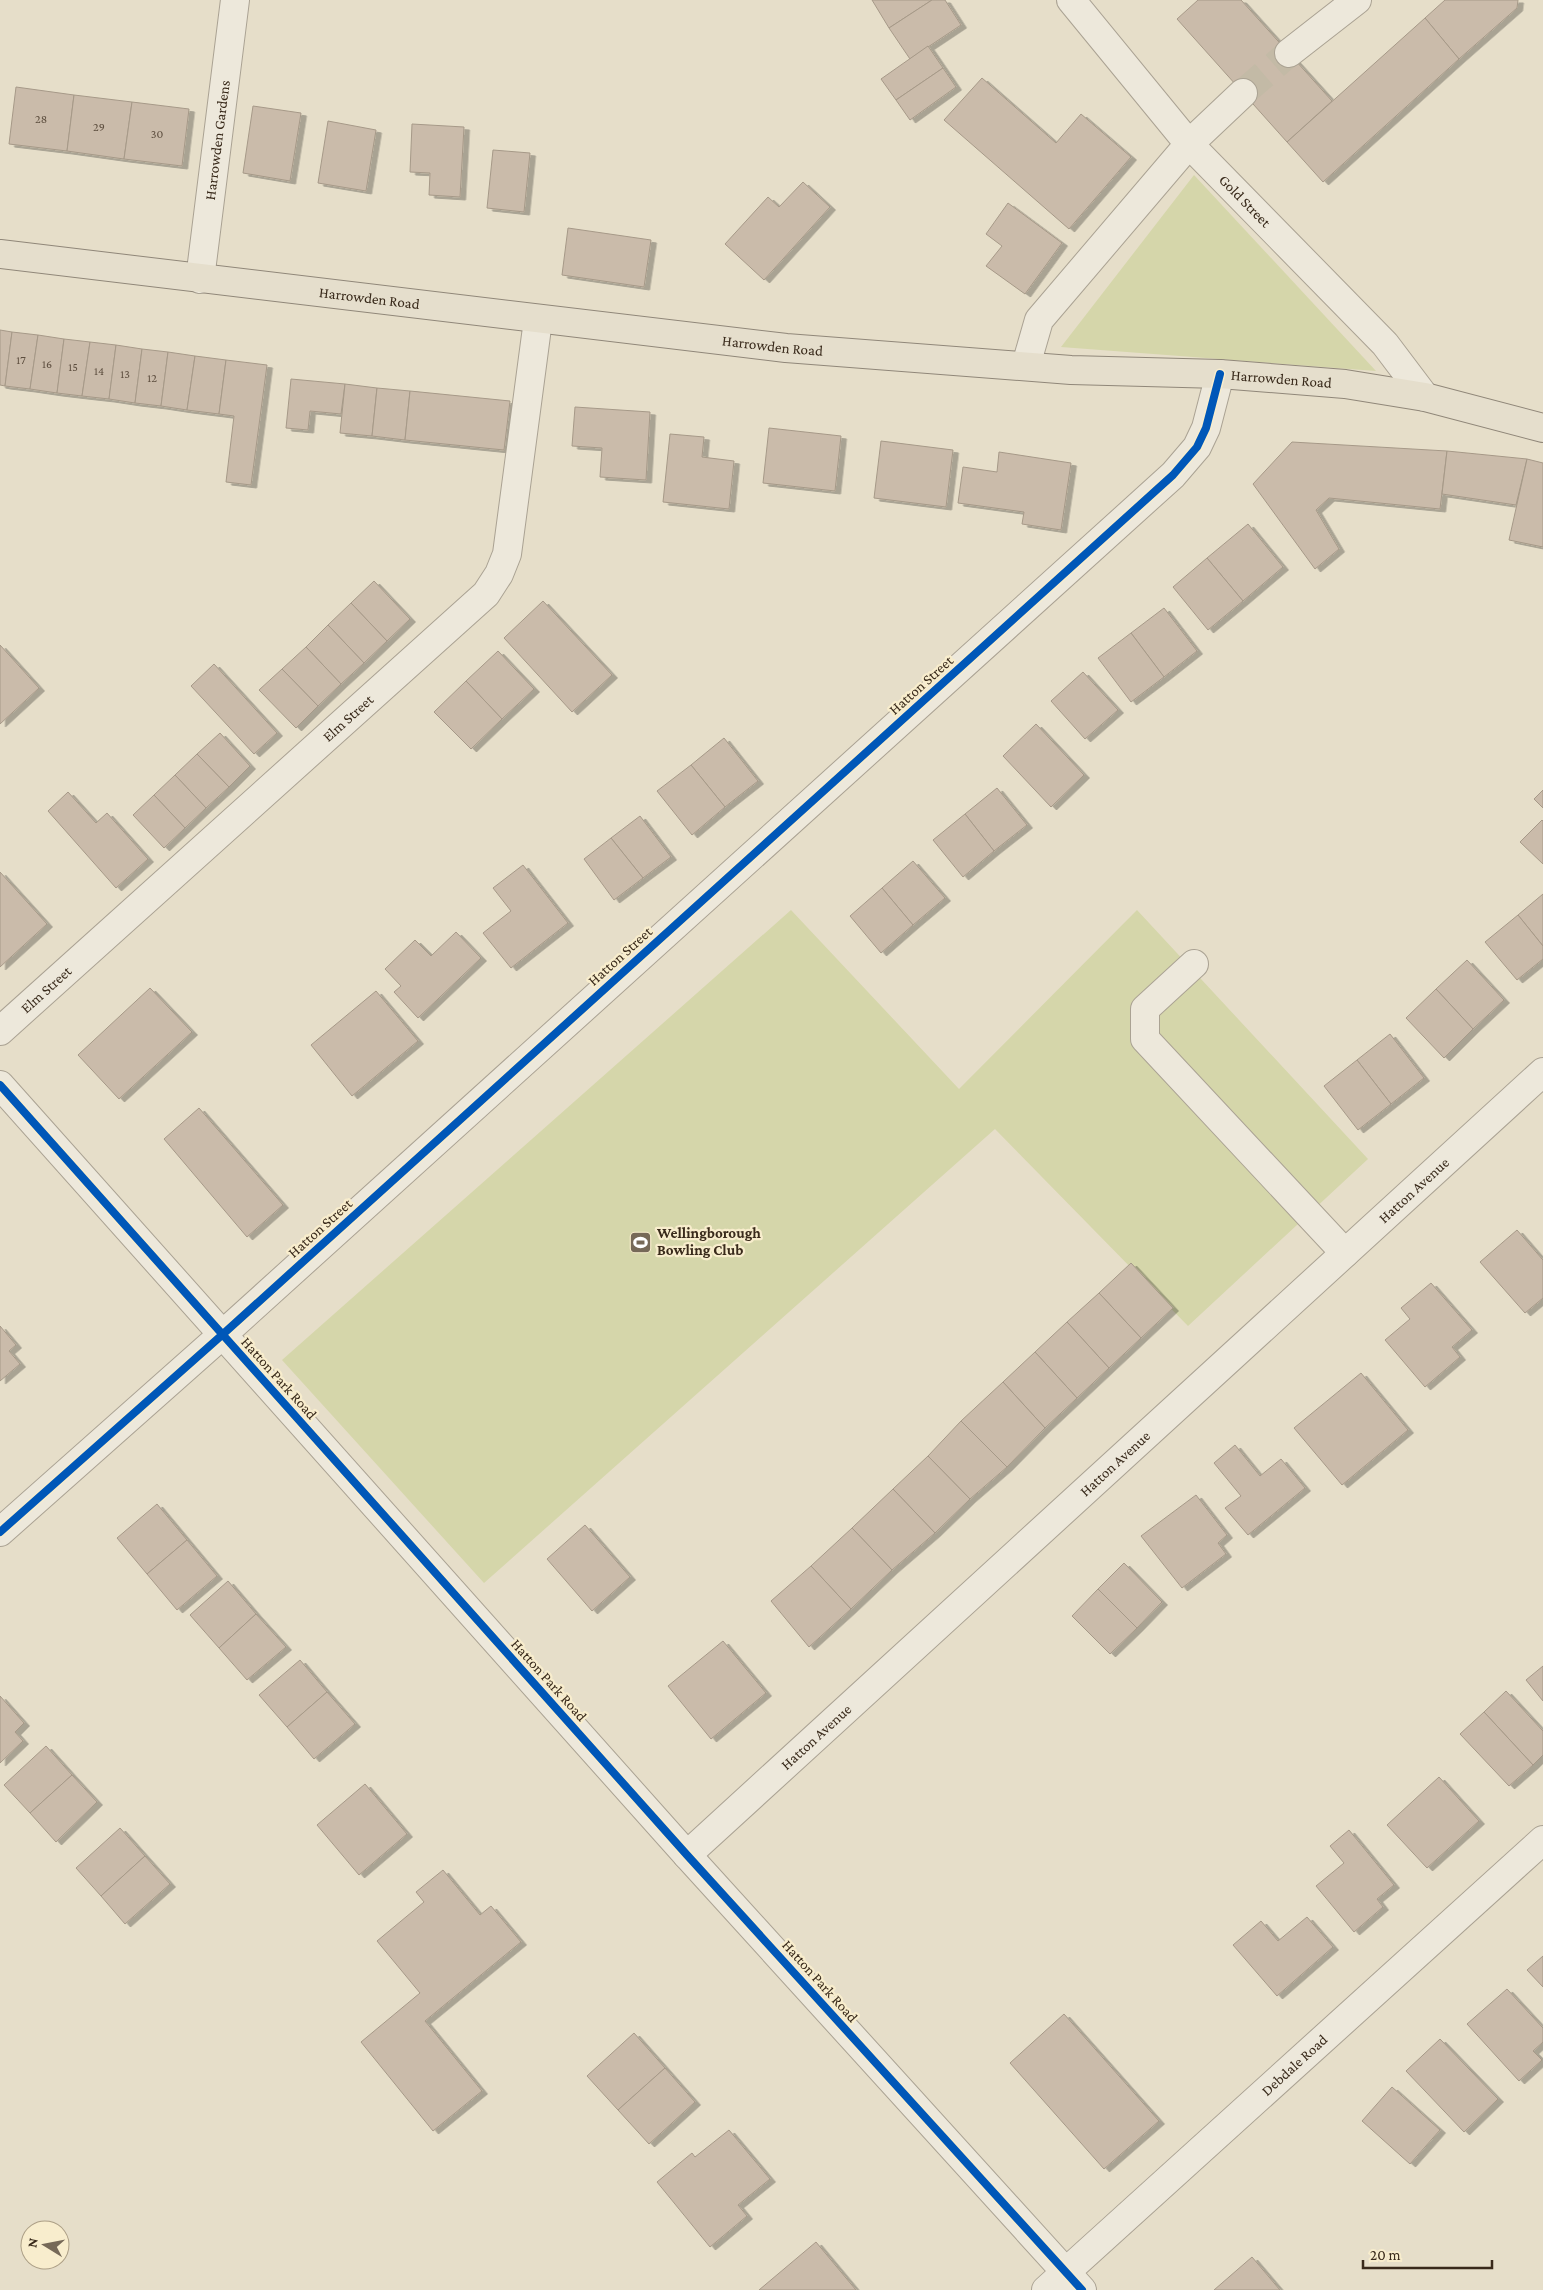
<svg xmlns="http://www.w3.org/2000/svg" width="1543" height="2290" viewBox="0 0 1543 2290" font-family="'Crimson Pro',serif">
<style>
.green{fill:#d5d6aa}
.building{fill:#cabbaa;stroke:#a69988;filter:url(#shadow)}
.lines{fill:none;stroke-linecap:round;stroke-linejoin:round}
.minor-tunnel{stroke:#c3baa6;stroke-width:28;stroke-dasharray:28 14;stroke-linecap:butt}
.minor-casing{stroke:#aaa293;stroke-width:30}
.major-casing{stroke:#908779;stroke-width:30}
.minor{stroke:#ede8db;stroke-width:28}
.major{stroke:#e5decc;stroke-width:28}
.cycleway-casing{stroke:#f8edcd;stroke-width:11}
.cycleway{stroke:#0057b8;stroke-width:8}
.labels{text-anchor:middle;stroke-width:4.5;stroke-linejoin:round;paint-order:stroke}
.number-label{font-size:12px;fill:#5d4e3f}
.street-label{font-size:15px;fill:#392a1b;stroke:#f8edcd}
.poi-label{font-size:15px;font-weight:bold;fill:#392a1b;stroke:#f8edcd;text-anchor:start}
</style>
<defs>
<filter id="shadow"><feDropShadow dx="5.5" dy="3" stdDeviation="0" flood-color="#0004"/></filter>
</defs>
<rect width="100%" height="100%" fill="#e6dec9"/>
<g class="green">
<polygon points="1194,175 1376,371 1061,347"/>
<polygon points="791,910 959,1089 1137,910 1368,1159 1188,1326 995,1129 484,1583 282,1360"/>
</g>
<g class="building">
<polygon points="872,0 932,0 889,28"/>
<polygon points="932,0 945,0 961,25 910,59 889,28"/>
<polygon points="1198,0 1241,0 1332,101 1287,142 1177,19"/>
<polygon points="1445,0 1518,0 1517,8 1459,59 1425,18"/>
<polygon points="1425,18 1459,59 1323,182 1287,142"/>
<polygon points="928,46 943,68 896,100 881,79"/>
<polygon points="943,68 956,87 910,120 896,100"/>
<polygon points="982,78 1056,143 1081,114 1131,157 1069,229 944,120"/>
<polygon points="16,87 74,95 67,151 9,144"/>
<polygon points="74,95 132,102 124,159 67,151"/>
<polygon points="132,102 189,109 182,166 124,159"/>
<polygon points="253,106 301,113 290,181 243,173"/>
<polygon points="328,121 376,130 366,191 318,183"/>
<polygon points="412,124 464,127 460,197 429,195 430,173 410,172"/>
<polygon points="493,150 530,153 524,212 487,208"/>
<polygon points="803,182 830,207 764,280 725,244 768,197 779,207"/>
<polygon points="1008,203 1062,243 1025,294 986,266 1002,246 986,234"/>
<polygon points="568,228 651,240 644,287 562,275"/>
<polygon points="0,330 12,332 5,386 0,385"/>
<polygon points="12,332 38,335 30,389 5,386"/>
<polygon points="38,335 64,339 57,393 30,389"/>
<polygon points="64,339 90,342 82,396 57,393"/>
<polygon points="90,342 116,345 109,399 82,396"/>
<polygon points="116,345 142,349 135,403 109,399"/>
<polygon points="142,349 168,352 161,406 135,403"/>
<polygon points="168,352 195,356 187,410 161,406"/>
<polygon points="195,356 226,360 219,414 187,410"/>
<polygon points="226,360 267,365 251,485 226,482 234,416 219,414"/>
<polygon points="291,379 345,384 341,414 310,411 308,430 286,428"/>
<polygon points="345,384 377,388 372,436 340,433"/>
<polygon points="377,388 410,391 405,440 372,436"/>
<polygon points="410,391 510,401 504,450 405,440"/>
<polygon points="575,407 650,412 646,480 600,477 602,448 572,446"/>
<polygon points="769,428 841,436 835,491 763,483"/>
<polygon points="670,434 704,437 702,457 734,461 729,509 663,502"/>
<polygon points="881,441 953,450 946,507 874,498"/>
<polygon points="1292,442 1447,451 1440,509 1329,498 1316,510 1339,549 1315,569 1253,484"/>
<polygon points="1447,451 1527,459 1516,505 1442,494"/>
<polygon points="999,452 1071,463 1061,530 1022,524 1024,512 958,503 963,467 997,472"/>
<polygon points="1527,459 1543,463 1543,547 1509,540"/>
<polygon points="1248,524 1283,567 1243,601 1207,558"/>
<polygon points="1207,558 1243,601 1208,630 1173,587"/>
<polygon points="374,581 410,619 387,641 351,603"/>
<polygon points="543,601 612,675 572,712 504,638"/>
<polygon points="351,603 387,641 364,663 328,625"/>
<polygon points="1164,608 1197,651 1164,677 1131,633"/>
<polygon points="328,625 364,663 341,684 306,647"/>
<polygon points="1131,633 1164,677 1131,702 1098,658"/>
<polygon points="0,645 39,688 0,724"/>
<polygon points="306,647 341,684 318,706 282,669"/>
<polygon points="498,651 534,689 502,719 466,681"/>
<polygon points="214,664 277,733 254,754 191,686"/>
<polygon points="282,669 318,706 296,728 259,690"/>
<polygon points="1083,672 1118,710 1085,739 1051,701"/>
<polygon points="466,681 502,719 471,749 434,712"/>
<polygon points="1036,724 1084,775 1051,807 1003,756"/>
<polygon points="220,733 250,766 229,787 197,754"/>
<polygon points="724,738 758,781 725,807 691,765"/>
<polygon points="197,754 229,787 206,808 175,775"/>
<polygon points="691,765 725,807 692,835 657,791"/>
<polygon points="175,775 206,808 185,828 154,795"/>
<polygon points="997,788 1027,825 994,851 965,814"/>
<polygon points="1543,790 1543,808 1534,799"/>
<polygon points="68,792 96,823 107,813 148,859 116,888 48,811"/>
<polygon points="154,795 185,828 164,848 133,815"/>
<polygon points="965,814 994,851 963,877 933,840"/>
<polygon points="640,816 671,857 643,878 611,838"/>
<polygon points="1542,820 1543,821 1543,864 1520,842"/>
<polygon points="611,838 643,878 614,900 584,859"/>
<polygon points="913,861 945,898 913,925 882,888"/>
<polygon points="523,865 568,923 511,968 483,933 511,911 493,888"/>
<polygon points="0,872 47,924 0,967"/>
<polygon points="882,888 913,925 881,953 850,916"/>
<polygon points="1543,894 1543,946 1518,915"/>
<polygon points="1518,915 1543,946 1543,959 1517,980 1485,942"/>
<polygon points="456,932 481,958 418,1018 394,992 401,986 385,969 415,940 431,956"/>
<polygon points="1467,960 1504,1000 1473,1029 1436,989"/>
<polygon points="150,988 192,1032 119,1099 78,1055"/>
<polygon points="1436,989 1473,1029 1444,1058 1406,1018"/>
<polygon points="376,991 418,1041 352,1096 311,1045"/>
<polygon points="1390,1034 1424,1078 1391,1104 1357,1060"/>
<polygon points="1357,1060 1391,1104 1358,1130 1324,1086"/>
<polygon points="199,1108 283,1205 247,1237 164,1139"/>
<polygon points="1517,1230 1543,1260 1543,1298 1525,1313 1480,1262"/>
<polygon points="1131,1263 1173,1308 1141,1338 1099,1293"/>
<polygon points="1431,1283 1472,1330 1452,1347 1460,1357 1425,1387 1385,1340 1410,1319 1401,1308"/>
<polygon points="1099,1293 1141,1338 1109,1368 1067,1322"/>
<polygon points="1067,1322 1109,1368 1077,1398 1035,1352"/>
<polygon points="0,1326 16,1345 9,1351 20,1364 0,1381"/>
<polygon points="1035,1352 1077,1398 1045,1428 1003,1382"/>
<polygon points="1361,1373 1408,1430 1342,1485 1294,1428"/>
<polygon points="1003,1382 1045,1428 1007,1467 961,1421"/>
<polygon points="961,1421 1007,1467 970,1499 928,1456"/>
<polygon points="1235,1445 1260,1476 1281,1459 1305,1488 1248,1535 1225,1508 1241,1496 1214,1463"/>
<polygon points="928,1456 970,1499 935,1533 893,1489"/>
<polygon points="893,1489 935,1533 892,1570 852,1528"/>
<polygon points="1196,1495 1227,1535 1218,1543 1226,1554 1182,1588 1141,1536"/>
<polygon points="157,1504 187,1540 147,1574 117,1538"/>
<polygon points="585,1525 630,1577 592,1611 547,1559"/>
<polygon points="852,1528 892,1570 851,1609 811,1566"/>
<polygon points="187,1540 217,1576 177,1610 147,1574"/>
<polygon points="1124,1563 1162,1602 1137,1628 1098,1589"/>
<polygon points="811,1566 851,1609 809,1647 771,1601"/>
<polygon points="228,1581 256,1614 219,1648 190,1615"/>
<polygon points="1098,1589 1137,1628 1110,1654 1072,1616"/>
<polygon points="256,1614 286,1647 247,1680 219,1648"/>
<polygon points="723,1641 766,1693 711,1739 668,1686"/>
<polygon points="300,1660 327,1692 287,1727 259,1695"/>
<polygon points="1543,1666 1543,1701 1526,1680"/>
<polygon points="1506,1691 1543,1731 1543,1755 1533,1765 1484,1712"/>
<polygon points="327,1692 355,1724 314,1759 287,1727"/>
<polygon points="0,1696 24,1723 15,1732 23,1741 0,1763"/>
<polygon points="1484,1712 1533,1765 1509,1786 1460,1734"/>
<polygon points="46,1746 72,1775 30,1813 4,1785"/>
<polygon points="72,1775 97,1802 56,1842 30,1813"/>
<polygon points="1439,1777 1479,1821 1427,1868 1387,1825"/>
<polygon points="365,1784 407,1834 359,1875 317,1825"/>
<polygon points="120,1828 145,1856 101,1896 76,1868"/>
<polygon points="1349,1830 1394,1885 1377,1899 1383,1907 1354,1932 1316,1886 1344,1863 1330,1846"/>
<polygon points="145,1856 170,1884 125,1924 101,1896"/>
<polygon points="443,1870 480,1915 491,1906 521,1942 425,2021 482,2091 433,2131 361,2042 420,1993 377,1941 424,1902 416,1892"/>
<polygon points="1307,1917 1333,1947 1277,1996 1233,1945 1261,1921 1278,1941"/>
<polygon points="1543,1956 1543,1987 1527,1970"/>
<polygon points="1507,1989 1543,2028 1543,2042 1533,2051 1542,2060 1519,2081 1467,2024"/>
<polygon points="1064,2014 1159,2121 1104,2169 1010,2063"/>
<polygon points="634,2033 665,2068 618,2110 587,2076"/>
<polygon points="1440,2039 1498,2099 1464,2132 1406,2071"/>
<polygon points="665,2068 695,2102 649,2144 618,2110"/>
<polygon points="1392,2087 1440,2130 1410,2164 1362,2121"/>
<polygon points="729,2130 770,2179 738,2205 747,2216 710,2247 657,2182 692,2153 695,2157"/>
<polygon points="816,2242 856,2290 759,2290"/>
<polygon points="1252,2257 1280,2290 1214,2290"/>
</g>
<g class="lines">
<polyline class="minor-tunnel" points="1243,93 1289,53"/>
<defs>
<g id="minor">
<path id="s1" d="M 1071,0 L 1189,144 L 1385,344 L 1425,397"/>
<polyline points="1289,53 1357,0"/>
<path id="s2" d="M 200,279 L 235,0"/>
<polyline points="1026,365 1039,320 1189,144 1243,93"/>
<polyline points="1194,964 1145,1009 1145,1039 1345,1253"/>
<path id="s3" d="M 0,1031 L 486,594 L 499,574 L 507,554 L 538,320"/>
<polyline points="0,1085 687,1855 1082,2290"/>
<polyline points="0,1532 222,1335 1173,475 1197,447 1206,428 1220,374"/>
<path id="s4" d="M 687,1855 L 1543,1072"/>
<path id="s5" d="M 1046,2290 L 1543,1840"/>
</g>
<g id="major">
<path id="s6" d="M 0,254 L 786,348 L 1071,370 L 1220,374 L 1345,384 L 1425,397 L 1543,428"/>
</g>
</defs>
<use href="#minor" class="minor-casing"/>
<use href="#major" class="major-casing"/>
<use href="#minor" class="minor"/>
<use href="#major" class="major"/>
<defs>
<g id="cycleway">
<polyline points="0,1085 687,1855 1082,2290"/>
<polyline points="0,1532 222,1335 1173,475 1197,447 1206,428 1220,374"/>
</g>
</defs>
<use href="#cycleway" class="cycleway-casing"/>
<use href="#cycleway" class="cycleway"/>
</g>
<defs>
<symbol id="stadium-square" viewBox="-11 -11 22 22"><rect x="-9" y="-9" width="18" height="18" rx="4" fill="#766958" stroke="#f8edcd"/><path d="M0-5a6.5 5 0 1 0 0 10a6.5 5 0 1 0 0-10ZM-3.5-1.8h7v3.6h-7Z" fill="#fff"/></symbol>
</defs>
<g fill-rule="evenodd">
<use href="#stadium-square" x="628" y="1230" width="25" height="25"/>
</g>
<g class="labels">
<g class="number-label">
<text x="41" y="123">28</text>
<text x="99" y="131">29</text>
<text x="157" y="138">30</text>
<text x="21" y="364">17</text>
<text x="47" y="368">16</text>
<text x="73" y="371">15</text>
<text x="99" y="375">14</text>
<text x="125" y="378">13</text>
<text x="152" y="382">12</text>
</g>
<g class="street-label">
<text dy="5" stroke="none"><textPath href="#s2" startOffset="140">Harrowden Gardens</textPath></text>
<text dy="5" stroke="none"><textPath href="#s1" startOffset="266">Gold Street</textPath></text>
<text dy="5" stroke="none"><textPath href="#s6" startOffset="372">Harrowden Road</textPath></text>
<text dy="5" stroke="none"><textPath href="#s6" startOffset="778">Harrowden Road</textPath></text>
<text dy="5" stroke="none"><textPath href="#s6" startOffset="1288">Harrowden Road</textPath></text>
<text transform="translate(921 685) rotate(-42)" y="5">Hatton Street</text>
<text dy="5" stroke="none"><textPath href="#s3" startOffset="468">Elm Street</textPath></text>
<text transform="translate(620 956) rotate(-42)" y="5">Hatton Street</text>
<text dy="5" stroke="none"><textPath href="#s3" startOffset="62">Elm Street</textPath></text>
<text dy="5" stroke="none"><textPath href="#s4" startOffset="985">Hatton Avenue</textPath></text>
<text transform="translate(320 1228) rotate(-42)" y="5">Hatton Street</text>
<text transform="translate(279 1378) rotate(48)" y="5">Hatton Park Road</text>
<text dy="5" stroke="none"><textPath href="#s4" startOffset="580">Hatton Avenue</textPath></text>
<text transform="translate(549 1680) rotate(48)" y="5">Hatton Park Road</text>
<text dy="5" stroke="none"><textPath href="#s4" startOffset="175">Hatton Avenue</textPath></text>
<text transform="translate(820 1981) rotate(48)" y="5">Hatton Park Road</text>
<text dy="5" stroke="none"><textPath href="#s5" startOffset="335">Debdale Road</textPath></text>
</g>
<g class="poi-label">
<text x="657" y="1238">Wellingborough<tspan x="657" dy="17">Bowling Club</tspan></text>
</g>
</g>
<g transform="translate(45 2245) rotate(280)"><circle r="24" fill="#f8edcd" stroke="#ac9f86"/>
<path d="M0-4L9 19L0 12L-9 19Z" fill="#766958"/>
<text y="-8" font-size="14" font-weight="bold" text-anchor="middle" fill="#392a1b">N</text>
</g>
<path d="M1363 2260v8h129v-8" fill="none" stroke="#392a1b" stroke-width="2.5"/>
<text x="1370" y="2260" font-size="15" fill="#392a1b" stroke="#f8edcd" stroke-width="4" paint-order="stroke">20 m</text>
</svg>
